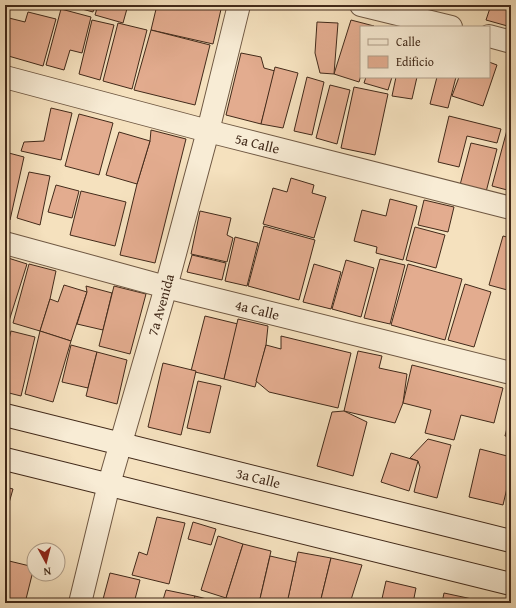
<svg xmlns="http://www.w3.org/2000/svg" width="516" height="608" viewBox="0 0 516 608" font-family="'Gentium Book Plus',serif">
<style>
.building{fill:#e3ac8f;stroke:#422a1a}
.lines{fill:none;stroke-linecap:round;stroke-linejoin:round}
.street-casing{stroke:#6f5843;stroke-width:24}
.secondary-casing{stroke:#422a1a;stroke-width:24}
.street{stroke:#f8ecd5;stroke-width:22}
.secondary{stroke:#f8ecd5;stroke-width:22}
.labels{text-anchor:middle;stroke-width:3;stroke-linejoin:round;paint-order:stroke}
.street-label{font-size:14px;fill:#422a1a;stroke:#f8ecd5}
</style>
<rect width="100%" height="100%" fill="#f5e1be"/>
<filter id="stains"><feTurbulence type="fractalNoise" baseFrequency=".005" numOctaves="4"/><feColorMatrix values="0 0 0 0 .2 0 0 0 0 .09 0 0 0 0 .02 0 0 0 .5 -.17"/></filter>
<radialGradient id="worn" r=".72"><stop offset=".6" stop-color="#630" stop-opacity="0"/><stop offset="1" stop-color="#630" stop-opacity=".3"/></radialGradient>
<g class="building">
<polygon points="67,5 95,5 93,12"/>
<polygon points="98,5 128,5 123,23 95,15"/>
<polygon points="157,5 222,5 213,44 151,30"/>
<polygon points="491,5 511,5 511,27 486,20"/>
<polygon points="61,9 91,17 82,53 70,50 64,70 46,65"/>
<polygon points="28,12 56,19 43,66 5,55 5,17 25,22"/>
<polygon points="92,20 114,25 100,80 79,74"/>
<polygon points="351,20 374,26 361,27 361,75 359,82 334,74"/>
<polygon points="317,22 338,23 334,74 320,73 315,53"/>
<polygon points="118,23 147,30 132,89 103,81"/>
<polygon points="151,30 210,45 195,105 134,90"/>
<polygon points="241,53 261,57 264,68 275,71 261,124 226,115"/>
<polygon points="489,62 497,65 483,106 452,96 459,77 489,77"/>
<polygon points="275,67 298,73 283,128 261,124"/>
<polygon points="307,77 324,82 312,135 294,131"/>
<polygon points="366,77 392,77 388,90 364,83"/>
<polygon points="396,77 417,77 412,99 392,96"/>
<polygon points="437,77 456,77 448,108 430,104"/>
<polygon points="330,85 350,90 337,144 316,138"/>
<polygon points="354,87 388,94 375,155 341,148"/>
<polygon points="51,108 72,113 61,160 21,151 24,142 44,141"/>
<polygon points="79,114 113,123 99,175 65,166"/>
<polygon points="449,116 501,129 497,143 467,136 459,167 438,162"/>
<polygon points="151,130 186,139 155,263 120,255 137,184 150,141"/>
<polygon points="507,130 511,130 511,191 492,186"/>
<polygon points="119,132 150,141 137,184 106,175"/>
<polygon points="471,143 497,149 486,192 460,185"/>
<polygon points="5,152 24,157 10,220 5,218"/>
<polygon points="29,172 50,176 40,225 17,218"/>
<polygon points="291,178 314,185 312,193 326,197 314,238 263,224 273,188 287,192"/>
<polygon points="56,185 79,191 72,218 48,212"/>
<polygon points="81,191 126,202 115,246 70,235"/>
<polygon points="390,199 417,206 403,260 376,253 377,247 354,241 362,210 386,216"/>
<polygon points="424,200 454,207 448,232 418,225"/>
<polygon points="200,211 231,218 227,235 233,238 227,262 191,254"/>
<polygon points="264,226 315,240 299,300 248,286"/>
<polygon points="415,227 445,235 436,268 406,260"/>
<polygon points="503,236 511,238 511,291 489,285"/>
<polygon points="235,237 258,243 247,286 225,281"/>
<polygon points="192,255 226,263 222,280 187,272"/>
<polygon points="5,257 27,264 9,321 5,320"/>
<polygon points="380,259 405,265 390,324 364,318"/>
<polygon points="346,260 374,268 361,317 332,309"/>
<polygon points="29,264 56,271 50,299 40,331 13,323"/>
<polygon points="314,264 341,272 331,309 303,302"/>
<polygon points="408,264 462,279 445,340 391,325"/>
<polygon points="465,284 491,292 474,347 448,340"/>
<polygon points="64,285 87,292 71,341 40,331 50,299 58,302"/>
<polygon points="86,286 112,293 103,330 77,324 87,292"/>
<polygon points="114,286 146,294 130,354 99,346"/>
<polygon points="205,316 238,324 224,379 191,371"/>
<polygon points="238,319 268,326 266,345 255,387 224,379"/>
<polygon points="11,331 35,337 21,396 5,392 5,356"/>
<polygon points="40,331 71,341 53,402 25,394"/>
<polygon points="281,336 351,353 338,408 269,392 256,381 266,345 281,349"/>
<polygon points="71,345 97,352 88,388 62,382"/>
<polygon points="358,351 382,356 379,368 407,374 403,403 395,423 344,411"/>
<polygon points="97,352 127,360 117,404 86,396"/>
<polygon points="163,363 196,371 181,435 148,427"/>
<polygon points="412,365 503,388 494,423 461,415 454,440 425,433 431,410 403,403"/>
<polygon points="198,381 221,386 210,433 187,428"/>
<polygon points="344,411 367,422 353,476 317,466 332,412"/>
<polygon points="511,412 511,437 505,436"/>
<polygon points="428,439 451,445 437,498 414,492 420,467 418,461 410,458"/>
<polygon points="480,449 511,457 511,471 503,505 469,497"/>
<polygon points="391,453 418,461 409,491 381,482"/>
<polygon points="5,487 13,489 5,517"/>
<polygon points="157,517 185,523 169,584 132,575 139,552 147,555"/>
<polygon points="193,522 216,529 211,545 188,539"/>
<polygon points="218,536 243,544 226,598 201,590"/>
<polygon points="243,544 271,551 259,603 226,598"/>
<polygon points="298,552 331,558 320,603 287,603"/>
<polygon points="270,556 296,562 287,603 259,603"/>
<polygon points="331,558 362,565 350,603 320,603"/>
<polygon points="5,560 34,567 25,603 5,599"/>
<polygon points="110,573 140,580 134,603 102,603"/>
<polygon points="386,581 416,588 413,603 381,603"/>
<polygon points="166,590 195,596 193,603 162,603"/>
<polygon points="444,593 491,603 442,603"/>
<polygon points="195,596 223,603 193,603"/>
</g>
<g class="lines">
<defs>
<g id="street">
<polyline points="361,5 451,27"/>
<polyline points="489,36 511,42"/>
<path id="s1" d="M 5,77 L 208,131 L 511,208"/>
<path id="s2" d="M 5,243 L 166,287 L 511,373"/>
<path id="s3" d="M 80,603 L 109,484 L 166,287 L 208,131 L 239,5"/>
</g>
<g id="secondary">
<path id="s4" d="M 5,415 L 511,541"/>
<polyline points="5,459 511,584"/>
</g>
</defs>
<use href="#street" class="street-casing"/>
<use href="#secondary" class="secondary-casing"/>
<use href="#street" class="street"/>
<use href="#secondary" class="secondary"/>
</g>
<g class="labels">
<g class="street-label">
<text dy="5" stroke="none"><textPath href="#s1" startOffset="261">5a Calle</textPath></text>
<text dy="5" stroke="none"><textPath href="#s3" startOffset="309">7a Avenida</textPath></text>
<text dy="5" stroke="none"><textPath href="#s2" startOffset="261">4a Calle</textPath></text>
<text dy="5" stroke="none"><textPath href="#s4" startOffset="261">3a Calle</textPath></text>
</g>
</g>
<rect width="516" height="608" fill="none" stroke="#f5e1be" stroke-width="20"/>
<rect x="6" y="6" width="504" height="596" fill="none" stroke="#422a1a" stroke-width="2"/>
<rect x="10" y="10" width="496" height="588" fill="none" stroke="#422a1a"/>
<rect x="360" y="26" width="130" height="52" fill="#f8ecd5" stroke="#af9e8a"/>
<rect x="368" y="39" width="20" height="6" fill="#f8ecd5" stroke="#af9e8a"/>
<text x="396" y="46" font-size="12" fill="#422a1a">Calle</text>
<rect x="368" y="56" width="20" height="12" fill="#e3ac8f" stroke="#af9e8a"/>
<text x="396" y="66" font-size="12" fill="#422a1a">Edificio</text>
<g transform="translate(46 562) rotate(173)"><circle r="19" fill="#f8ecd5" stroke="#af9e8a"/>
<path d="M0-3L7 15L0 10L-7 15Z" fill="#8f2418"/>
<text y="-6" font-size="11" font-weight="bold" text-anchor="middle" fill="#422a1a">N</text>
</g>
<rect width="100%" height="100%" filter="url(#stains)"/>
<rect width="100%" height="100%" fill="url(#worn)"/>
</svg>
